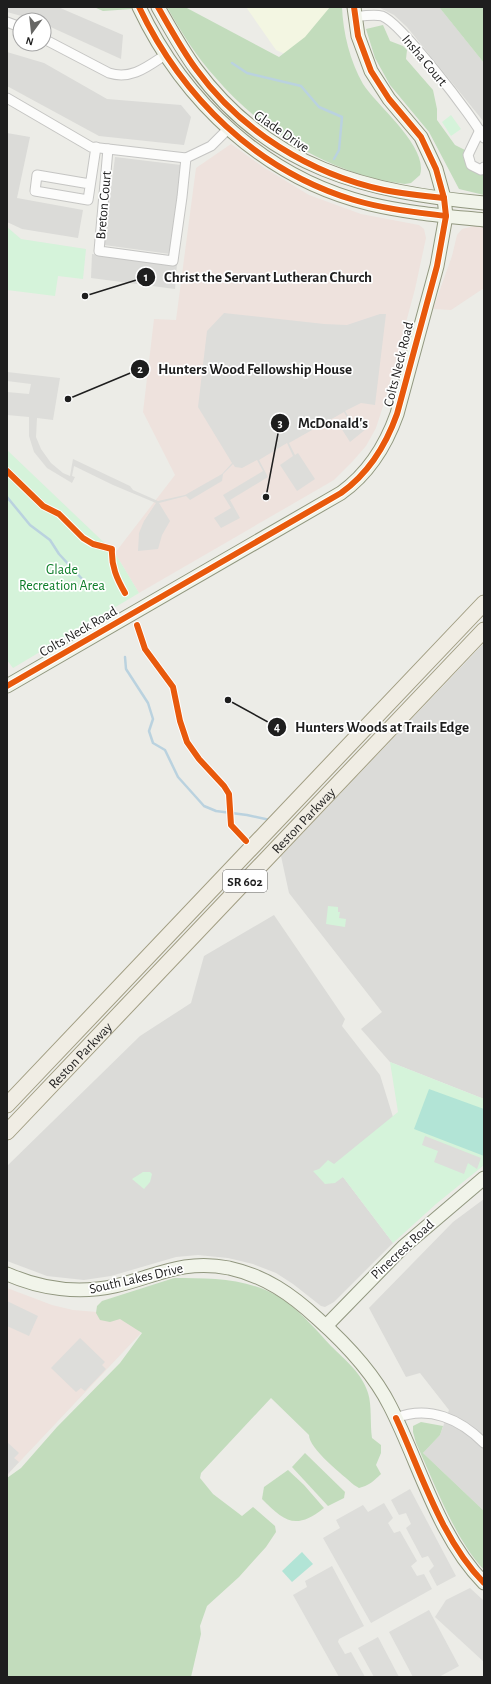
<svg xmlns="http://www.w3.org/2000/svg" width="491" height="1684" viewBox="0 0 491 1684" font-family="'Alegreya Sans',sans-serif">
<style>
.residential{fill:#dbdbd8}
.commercial{fill:#eee2dd}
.education{fill:#f3f6e2}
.forest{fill:#c2dcbc}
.park{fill:#d5f3da}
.pitch{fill:#b2e4d6}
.parking{fill:#ddddda}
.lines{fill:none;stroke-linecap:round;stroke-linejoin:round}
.stream{stroke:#bad2df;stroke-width:2.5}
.street-casing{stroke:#c5c5c3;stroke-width:11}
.secondary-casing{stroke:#91977f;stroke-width:15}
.primary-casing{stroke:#a29e83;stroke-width:17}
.street{stroke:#fcfcfb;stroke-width:9}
.secondary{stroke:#f1f4ea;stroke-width:13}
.primary{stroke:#f0ede4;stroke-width:15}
.cycleway-casing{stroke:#fff;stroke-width:8}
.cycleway{stroke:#e8590c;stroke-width:6}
.labels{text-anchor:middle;stroke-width:3.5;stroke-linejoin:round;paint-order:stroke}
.shield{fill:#fff;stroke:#626262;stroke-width:1}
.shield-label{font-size:13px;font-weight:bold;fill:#1e1e1e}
.street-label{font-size:14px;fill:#1e1e1e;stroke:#fff}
.park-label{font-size:14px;fill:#0c7c28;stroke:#fff}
.leader{fill:none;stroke:#1e1e1e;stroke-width:1.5}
.callout-dot{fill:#1e1e1e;stroke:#fff;stroke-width:1.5}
.mark-label{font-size:12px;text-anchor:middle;font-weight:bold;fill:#fff}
.callout-label{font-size:15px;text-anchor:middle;font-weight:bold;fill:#1e1e1e;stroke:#fff;stroke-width:3.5;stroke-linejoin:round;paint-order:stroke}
</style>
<rect width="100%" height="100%" fill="#ecece7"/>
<g class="residential">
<polygon points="7,7 58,7 123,35 121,59 44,24 44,20 36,20 7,12"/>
<polygon points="378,7 439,7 484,63 484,122 407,27 394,15"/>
<polygon points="7,52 44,63 107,99 181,105 191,117 184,145 99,136 7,86"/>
<polygon points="7,133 30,137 17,198 83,210 78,238 22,229 7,222"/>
<polygon points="115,157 181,165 170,254 104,245"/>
<polygon points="92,254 177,264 175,289 91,278"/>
<polygon points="484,643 484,1099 390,1062 361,1029 382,1012 289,893 281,856"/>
<polygon points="274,915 345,1019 342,1026 380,1075 393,1117 334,1165 393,1243 334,1302 325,1307 321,1306 293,1284 276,1273 253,1264 228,1258 198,1255 176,1257 111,1276 84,1280 47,1276 7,1261 7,1166 140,1036 191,1003 204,956"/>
<polygon points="484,1199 484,1511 423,1453 440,1435 449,1410 420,1373 406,1377 369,1308 453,1222"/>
</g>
<g class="commercial">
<polygon points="231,144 263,167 309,195 361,214 419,225 424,229 426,238 415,289 385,400 376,428 366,446 352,462 334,480 139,593 115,553 175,475 143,412 154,319 176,320 196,168"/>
<polygon points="474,226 484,226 484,288 451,310 433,309 452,256 457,235 462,229"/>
<polygon points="7,1288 52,1305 73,1310 121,1314 141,1333 7,1475"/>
</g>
<polygon class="education" points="246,7 331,7 303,41 285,54 276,50"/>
<g class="forest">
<polygon points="94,7 131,7 132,9 103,11"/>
<path d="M 167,7 L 185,7 L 279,57 L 305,37 L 330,7 L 342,7 C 343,33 350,61 363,84 C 377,106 429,147 420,175 L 411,183 L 405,184 C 332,175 263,133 215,77 C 196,56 181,32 167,7 Z"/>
<polygon points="439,7 484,7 484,63"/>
<polygon points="383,25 390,41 403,46 407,50 406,59 433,90 437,109 437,120 455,145 465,150 465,162 470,170 481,174 484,172 484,195 459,189 429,132 390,85 375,58 366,29"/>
<path d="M 174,1278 C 212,1278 253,1278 285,1301 C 302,1313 317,1331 331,1346 C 345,1360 362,1373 368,1393 C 372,1405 370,1425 372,1438 L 381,1445 L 381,1453 L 376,1465 L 381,1474 C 374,1481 368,1486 359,1488 L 354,1485 C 343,1475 309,1449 309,1435 L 271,1398 L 201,1473 L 200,1478 L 213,1494 L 242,1516 L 253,1507 L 275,1526 L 276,1532 L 266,1547 L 239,1577 L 207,1606 L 200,1626 L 201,1634 L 191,1677 L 7,1677 L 7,1478 L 21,1468 L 57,1427 L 120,1363 L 142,1333 L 120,1319 L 110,1322 L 100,1320 L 96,1313 L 97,1306 L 102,1301 Z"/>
<path d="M 421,1422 L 443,1426 L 440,1435 L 423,1453 L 484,1511 L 484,1570 C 454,1538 435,1484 416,1443 L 413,1432 L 413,1426 Z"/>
<polygon points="305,1453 345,1492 344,1498 328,1506 292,1467"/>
<path d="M 288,1470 L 304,1485 L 324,1508 C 295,1531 284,1521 262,1499 L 264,1487 Z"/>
</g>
<g class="park">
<polygon points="451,115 461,129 451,136 442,122"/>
<polygon points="7,227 21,239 86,249 83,279 58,276 55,296 7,290"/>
<polygon points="7,450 115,553 139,593 13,668 7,660"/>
<polygon points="328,906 338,907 338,912 340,912 339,918 346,919 345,927 326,924"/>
<polygon points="390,1062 484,1099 484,1165 436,1204 393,1243 343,1177 335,1183 325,1184 313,1171 319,1169 328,1160 334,1164 398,1112"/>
<polygon points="143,1172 150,1172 152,1174 150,1182 144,1189 132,1179"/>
</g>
<g class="pitch">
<polygon points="429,1089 484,1109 484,1156 414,1129"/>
<polygon points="302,1552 313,1564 292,1582 282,1571"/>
</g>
<g class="parking">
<polygon points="224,313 324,324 347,325 380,314 386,314 375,405 361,403 345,411 352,422 358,418 366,429 350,442 341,428 350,423 344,412 289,443 295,455 298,453 315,479 297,491 280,465 293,456 287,443 259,460 268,477 230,500 240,518 221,528 214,518 231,508 223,495 263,471 257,460 242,468 235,467 233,464 223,474 222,481 190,500 186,496 159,503 170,521 162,535 158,549 138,551 139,533 144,521 156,503 113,485 74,466 72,476 75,477 72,483 47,468 34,452 29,436 29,417 7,415 7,392 29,394 31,384 7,381 7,372 60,378 53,420 37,418 36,437 41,449 51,463 63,473 70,476 73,459 130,486 133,490 158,501 185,495 222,474 232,463 198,407 207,331"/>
<polygon points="425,1136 481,1158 477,1169 468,1163 464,1174 434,1162 438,1151 422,1145"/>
<polygon points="7,1301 38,1316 29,1336 7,1326"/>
<polygon points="80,1338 105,1362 102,1365 106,1369 85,1391 81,1388 76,1392 51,1368"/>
<polygon points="7,1442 19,1453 14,1458 19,1462 7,1475"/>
<polygon points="410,1489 456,1576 437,1586 429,1571 434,1566 428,1556 422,1558 406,1528 411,1524 406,1513 399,1515 391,1500"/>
<polygon points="384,1503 393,1518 388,1523 394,1533 400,1531 417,1561 411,1566 417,1576 424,1574 432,1589 371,1623 323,1538 340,1528 336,1520 363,1505 368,1512"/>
<polygon points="332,1566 364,1626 339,1639 338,1642 345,1654 351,1652 365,1677 339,1677 293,1595 307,1587 305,1581"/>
<polygon points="470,1588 484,1601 484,1662 435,1617 446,1600"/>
<polygon points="429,1610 459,1666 439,1677 413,1677 389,1632"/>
<polygon points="378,1637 399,1677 374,1677 358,1648"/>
</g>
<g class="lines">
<g class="stream">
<polyline points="232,63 247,73 301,86 319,107 342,117 339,150 334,159"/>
<polyline points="7,497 30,525 50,540 59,554 84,581"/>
<polyline points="125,657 126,669 148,703 153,719 149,731 153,743 165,750 178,777 204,806 216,811 247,815 270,820"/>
</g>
<defs>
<g id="street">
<path d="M 354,17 C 362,16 374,14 382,16 C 400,22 474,118 484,138"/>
<polyline points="7,22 20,27"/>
<path d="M 44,39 L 109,73 C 131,80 147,67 165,55"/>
<polyline points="7,98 91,147 186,158 211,146 228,129"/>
<polyline points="480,130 468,155 471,165 481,170 484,167"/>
<polyline points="108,149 99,251 173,261 182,197 186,158"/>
<polyline points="90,184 37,175 35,191 88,200 96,147"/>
<path d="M 396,1418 C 429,1405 460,1419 484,1443"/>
</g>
<g id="secondary">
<path d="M 139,7 C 184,102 266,179 370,204 C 408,213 446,216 484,220"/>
<path d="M 158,7 C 170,28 182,50 196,69 C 270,169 367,192 484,203"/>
<path d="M 7,686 L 341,493 C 369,473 386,445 397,414 L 437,266 L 446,216 L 444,198 L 436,169 L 421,137 L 389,99 L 371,71 L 358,36 L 354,7"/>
<path d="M 7,1274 C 41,1289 79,1294 115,1286 C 157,1276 183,1259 229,1268 C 265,1276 291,1294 318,1319 C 346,1344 373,1372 390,1406 C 420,1464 437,1535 484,1583"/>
<polyline points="326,1326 403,1247 484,1178"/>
</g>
<g id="primary">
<polyline points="7,1105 484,603"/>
<path id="s1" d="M 7,1132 L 484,630"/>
</g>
</defs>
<use href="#street" class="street-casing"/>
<use href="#secondary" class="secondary-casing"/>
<use href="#primary" class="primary-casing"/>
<use href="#street" class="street"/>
<use href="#secondary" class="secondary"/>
<use href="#primary" class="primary"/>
<defs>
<g id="cycleway">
<path d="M 139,7 C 182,97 257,171 354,200 C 384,209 415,212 446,216"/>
<path d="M 158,7 C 170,28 182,50 196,69 C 241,131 310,174 384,190 C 404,194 424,196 444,198"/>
<path d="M 7,471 L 43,506 L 59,514 L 83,538 L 93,544 L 112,549 C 111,566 117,579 125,593"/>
<polyline points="137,625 145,649 173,687 180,721 187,742 199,759 224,786 229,794 231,825 246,841"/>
<path d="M 7,686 L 341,493 C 369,473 386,445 397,414 L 437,266 L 446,216 L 444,198 L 436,169 L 421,137 L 389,99 L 371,71 L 358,36 L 354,7"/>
<path d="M 396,1418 C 421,1472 441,1539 484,1583"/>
</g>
</defs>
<use href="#cycleway" class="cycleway-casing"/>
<use href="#cycleway" class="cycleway"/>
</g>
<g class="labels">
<rect class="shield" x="223" y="870" width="44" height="22" rx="3"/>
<g class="shield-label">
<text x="245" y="886">SR 602</text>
</g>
<g class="street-label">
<text transform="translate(425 60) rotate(50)" y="5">Insha Court</text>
<text transform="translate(282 131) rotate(34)" y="5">Glade Drive</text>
<text transform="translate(103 205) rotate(-85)" y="5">Breton Court</text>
<text transform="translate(398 364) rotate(-76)" y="5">Colts Neck Road</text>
<text transform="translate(78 631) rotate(-30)" y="5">Colts Neck Road</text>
<text dy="5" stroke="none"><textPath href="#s1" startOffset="430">Reston Parkway</textPath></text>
<text dy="5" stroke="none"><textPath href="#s1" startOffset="106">Reston Parkway</textPath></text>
<text transform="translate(402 1249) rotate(-43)" y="5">Pinecrest Road</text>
<text transform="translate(136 1278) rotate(-13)" y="5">South Lakes Drive</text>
</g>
<g class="park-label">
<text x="62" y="574">Glade<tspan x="62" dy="16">Recreation Area</tspan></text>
</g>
</g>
<path class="leader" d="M85 296L146 277M68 399L140 369M266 497L280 423M228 700L277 727"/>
<g class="callout-dot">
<circle cx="85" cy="296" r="4"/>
<circle cx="68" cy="399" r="4"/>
<circle cx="266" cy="497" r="4"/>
<circle cx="228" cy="700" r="4"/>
<circle cx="146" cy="277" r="10"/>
<circle cx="140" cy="369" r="10"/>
<circle cx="280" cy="423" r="10"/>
<circle cx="277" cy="727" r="10"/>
</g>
<g class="mark-label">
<text x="146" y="281">1</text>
<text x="140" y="373">2</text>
<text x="280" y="427">3</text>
<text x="277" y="731">4</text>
</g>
<g class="callout-label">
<text x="268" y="282">Christ the Servant Lutheran Church</text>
<text x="255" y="374">Hunters Wood Fellowship House</text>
<text x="333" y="428">McDonald's</text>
<text x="382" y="732">Hunters Woods at Trails Edge</text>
</g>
<rect width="491" height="1684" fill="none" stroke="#1e1e1e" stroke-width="16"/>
<g transform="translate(32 32) rotate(195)"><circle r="19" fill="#ffffff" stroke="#a5a5a5"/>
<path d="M0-3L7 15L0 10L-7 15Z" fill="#666664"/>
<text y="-6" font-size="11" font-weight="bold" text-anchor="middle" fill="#1e1e1e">N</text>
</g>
</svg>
